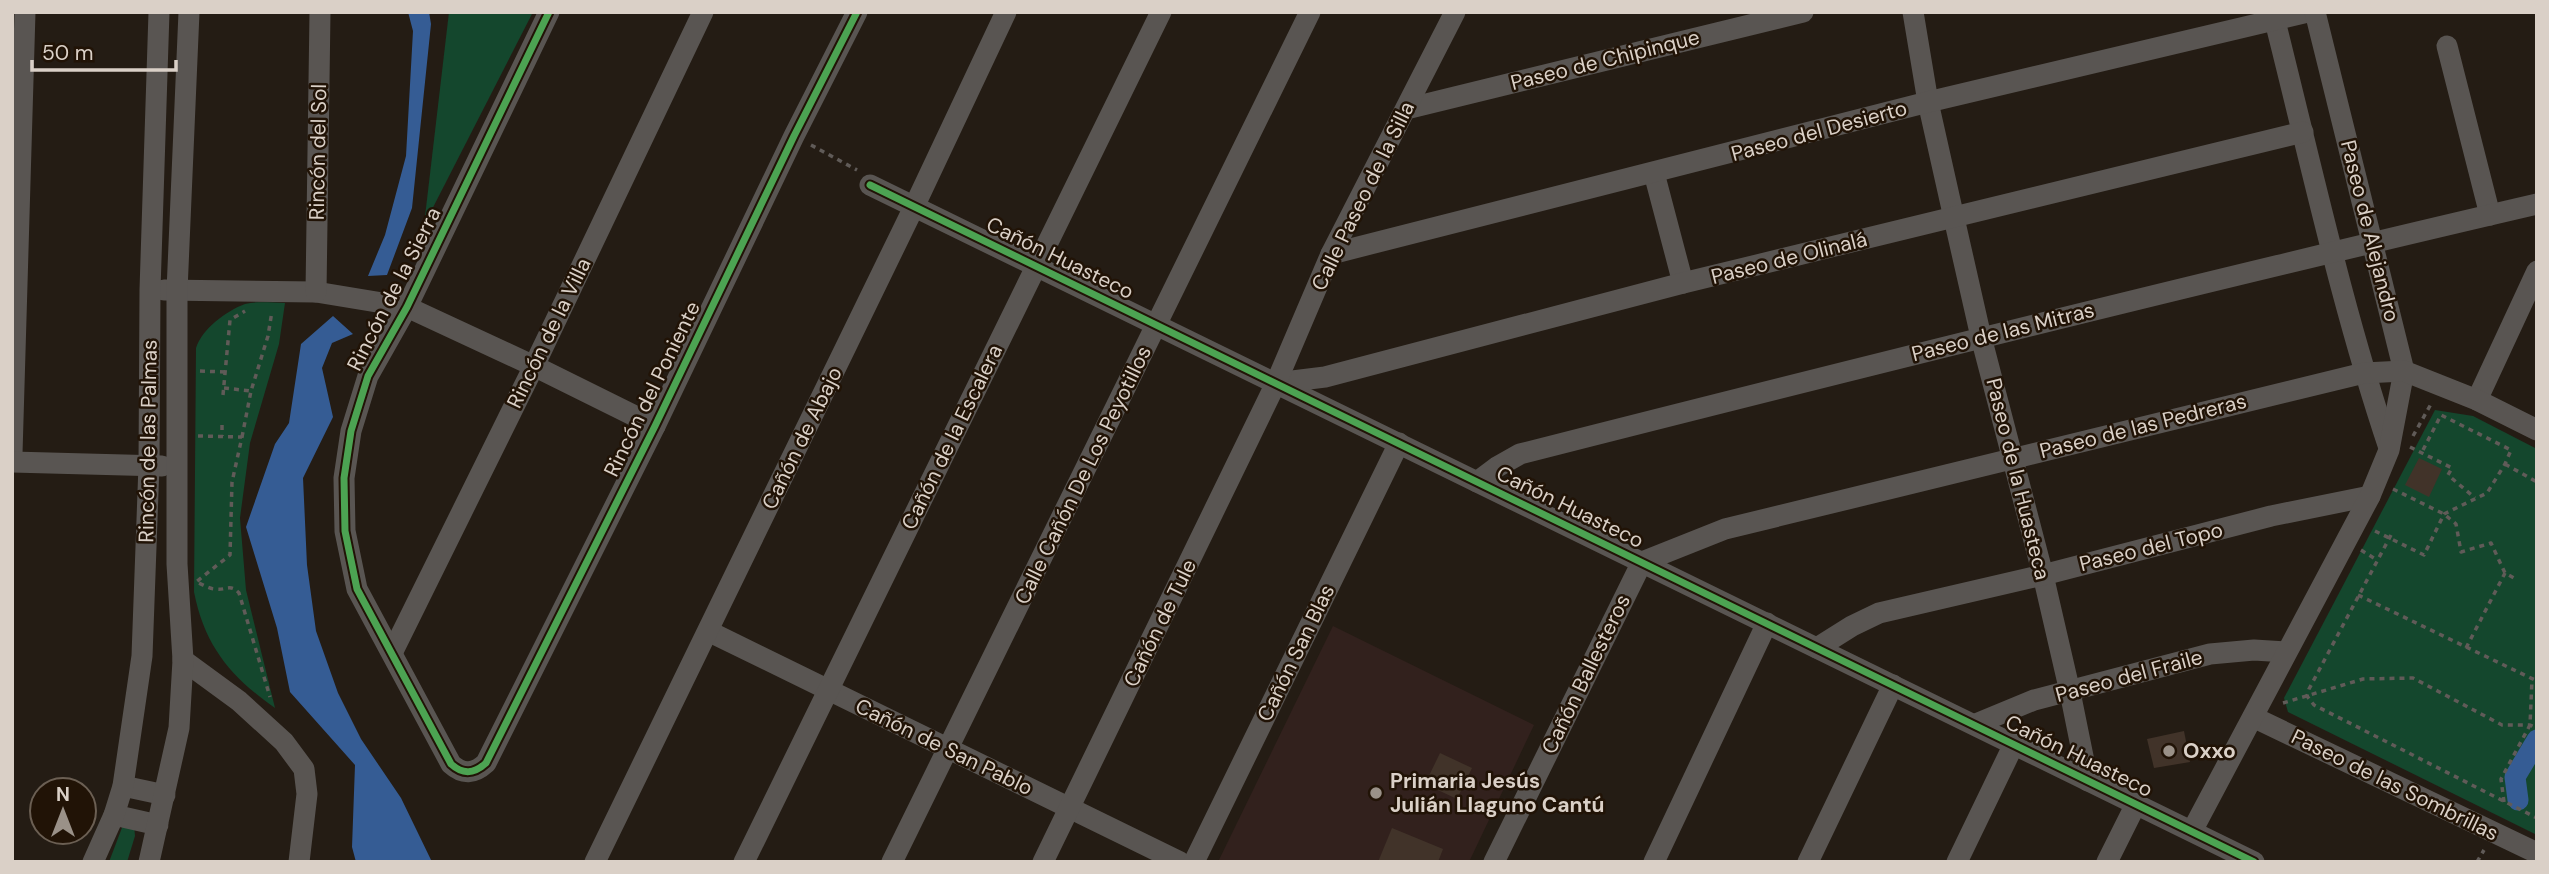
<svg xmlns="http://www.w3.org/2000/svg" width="2549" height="874" viewBox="0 0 2549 874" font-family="'DM Sans',sans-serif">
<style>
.education{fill:#32211d}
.green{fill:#14472d}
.water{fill:#355c94}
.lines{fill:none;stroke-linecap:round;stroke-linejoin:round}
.canal{stroke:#355c94;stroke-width:21}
.building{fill:#413329}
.path{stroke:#605b58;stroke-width:3.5;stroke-dasharray:5 5;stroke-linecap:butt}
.minor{stroke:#595552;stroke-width:21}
.cycleway-casing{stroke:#211306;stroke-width:11}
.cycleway{stroke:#4ca352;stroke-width:7}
.poi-dot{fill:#9a9188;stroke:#211306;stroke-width:2.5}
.labels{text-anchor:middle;stroke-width:5;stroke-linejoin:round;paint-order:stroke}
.street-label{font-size:21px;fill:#dad0c7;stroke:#211306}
.poi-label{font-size:21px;font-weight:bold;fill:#dad0c7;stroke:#211306;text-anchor:start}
</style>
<rect width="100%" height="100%" fill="#241c14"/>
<polygon class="education" points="1333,626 1534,725 1469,862 1218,862"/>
<g class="green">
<polygon points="449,12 533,12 424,225"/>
<path d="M 285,303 L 279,344 L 250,443 L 240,518 L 246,590 L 275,708 C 231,677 205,647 194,592 L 196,348 C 202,329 226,311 245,304 C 257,301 273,303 285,303 Z"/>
<polygon points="2435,410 2473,416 2537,449 2537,835 2288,712 2284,698"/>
<polygon points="123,825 134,825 135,836 127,862 109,862"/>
</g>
<g class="water">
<polygon points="408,12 429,12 431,24 412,208 387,275 368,276 385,235 406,156 413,31"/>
<polygon points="333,316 353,334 332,343 322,368 333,417 303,478 307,565 316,631 338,693 361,739 401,798 432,862 356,862 352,847 355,765 290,692 277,628 246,527 275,444 289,423 301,344"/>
</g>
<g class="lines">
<polyline class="canal" points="2518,800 2515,777 2537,740"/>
</g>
<g class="building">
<polygon points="2419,458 2442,469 2429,497 2405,485"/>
<polygon points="2184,731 2190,762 2154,768 2147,739"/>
<polygon points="1440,753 1472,768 1457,799 1425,784"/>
<polygon points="1392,828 1443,849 1438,862 1378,862"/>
</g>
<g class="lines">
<g class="path">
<polyline points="811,145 857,170"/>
<polyline points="200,371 225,372"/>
<polyline points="224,388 251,391 268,336 272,311"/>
<polyline points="223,395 230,320 245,311"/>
<polyline points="222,425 222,436"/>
<path d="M 198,436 L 242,437 L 232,482 L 230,555 L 196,582 C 202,584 209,589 215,589 C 226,591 230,583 239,593 L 270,697"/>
<polyline points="2413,436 2431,404"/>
<polyline points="242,437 251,391"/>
<polyline points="2410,447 2452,468 2448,475 2475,498"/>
<polyline points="2505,464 2537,482"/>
<polyline points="2393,489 2444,514 2456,524 2461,552 2491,543 2505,573 2514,578"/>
<polyline points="2375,531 2424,555 2444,514 2487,493 2505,464 2511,450 2441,415 2422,452"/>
<polyline points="2391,535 2309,689 2307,696 2314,705 2537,818"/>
<polyline points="2361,550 2377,560"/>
<polyline points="2358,595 2537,681"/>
<polyline points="2466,648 2505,573"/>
<polyline points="2283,703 2363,679 2413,678 2502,725 2530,725 2537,728"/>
<polyline points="2504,802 2501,779 2530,725 2532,679"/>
<polyline points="2477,862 2484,850"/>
</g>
<g class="minor">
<path d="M 549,12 L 407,307 L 368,376 L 351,431 L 344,478 L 345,531 L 357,589 L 451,764 C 463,775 474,774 486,763 L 655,426 L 794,136 L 857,12"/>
<polyline points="1913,12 1928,102 1954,218 1981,337 2043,575 2070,692 2088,781"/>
<path d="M 2275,21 C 2311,164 2342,308 2389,448"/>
<polyline points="2447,46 2490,215"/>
<polyline points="1406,109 1803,12"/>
<polyline points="1654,173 1683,283"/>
<polyline points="870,185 2254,862"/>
<polyline points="1331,254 1928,102 2308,12"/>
<polyline points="164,290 316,292 407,307 534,366 655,426"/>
<polyline points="316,292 320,12"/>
<polyline points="1276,383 1325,377 1683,283 2303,132"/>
<polyline points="2477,400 2537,271"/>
<polyline points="12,454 25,12"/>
<polyline points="12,462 162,466"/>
<path d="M 1477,482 L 1497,467 L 1520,454 C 1858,368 2197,283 2537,204"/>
<polyline points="708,631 1180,862"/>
<polyline points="1817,648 1852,626 1879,613 2043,575 2271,516 2370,496"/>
<polyline points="392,653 534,366 703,12"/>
<polyline points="183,660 239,701 284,742 304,769 307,794 299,862"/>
<polyline points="2253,717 2537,853"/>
<polyline points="1976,724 2034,700 2210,654 2254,650 2286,652"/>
<polyline points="123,786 165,795"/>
<polyline points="114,815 158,825"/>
<polyline points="2192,831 2370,496 2389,450 2404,371 2315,12"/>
<polyline points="93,862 114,815 123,786 142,656 149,465 150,290 159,12"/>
<polyline points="149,862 179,728 183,660 177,564 177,291 189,12"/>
<polyline points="595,862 914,207 1006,12"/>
<polyline points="744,862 1161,12"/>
<polyline points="892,862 1310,12"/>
<polyline points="1043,862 1276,383 1331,254 1455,12"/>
<polyline points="1194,862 1399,443"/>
<polyline points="1494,862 1642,562 1725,529 2364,373 2404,371 2477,400 2537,430"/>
<polyline points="1654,862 1767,623"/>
<polyline points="1808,862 1893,685"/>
<polyline points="1957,862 2014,744"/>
<polyline points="2107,862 2136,804"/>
</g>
<defs>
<g id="cycleway">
<path d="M 549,12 L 407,307 L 368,376 L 351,431 L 344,478 L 345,531 L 357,589 L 451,764 C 463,775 474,774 486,763 L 655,426 L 794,136 L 857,12"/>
<polyline points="870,185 2254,862"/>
</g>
</defs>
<use href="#cycleway" class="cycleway-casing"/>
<use href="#cycleway" class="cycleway"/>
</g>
<g class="poi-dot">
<circle cx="2169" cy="751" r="7"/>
<circle cx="1376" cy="793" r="7"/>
</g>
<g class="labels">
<g class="street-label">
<text transform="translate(1605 60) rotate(-14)" y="7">Paseo de Chipinque</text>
<text transform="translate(1819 131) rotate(-15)" y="7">Paseo del Desierto</text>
<text transform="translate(318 152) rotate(-89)" y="7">Rincón del Sol</text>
<text transform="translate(1363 196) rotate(-64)" y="7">Calle Paseo de la Silla</text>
<text transform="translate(2370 231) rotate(76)" y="7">Paseo de Alejandro</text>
<text transform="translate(1060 258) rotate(26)" y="7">Cañón Huasteco</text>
<text transform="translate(1789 258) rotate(-14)" y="7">Paseo de Olinalá</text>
<text transform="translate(394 289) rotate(-63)" y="7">Rincón de la Sierra</text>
<text transform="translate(2003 332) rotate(-14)" y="7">Paseo de las Mitras</text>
<text transform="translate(549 333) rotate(-64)" y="7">Rincón de la Villa</text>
<text transform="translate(652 389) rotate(-64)" y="7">Rincón del Poniente</text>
<text transform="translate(2143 426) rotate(-14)" y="7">Paseo de las Pedreras</text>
<text transform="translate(952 437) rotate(-64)" y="7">Cañón de la Escalera</text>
<text transform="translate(802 438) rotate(-64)" y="7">Cañón de Abajo</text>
<text transform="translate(148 441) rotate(-89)" y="7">Rincón de las Palmas</text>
<text transform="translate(1083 475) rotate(-64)" y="7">Calle Cañón De Los Peyotillos</text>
<text transform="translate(2018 479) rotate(76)" y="7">Paseo de la Huasteca</text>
<text transform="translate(1570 507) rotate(26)" y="7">Cañón Huasteco</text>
<text transform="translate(2151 547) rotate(-14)" y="7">Paseo del Topo</text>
<text transform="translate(1160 623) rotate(-64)" y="7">Cañón de Tule</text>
<text transform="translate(1296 653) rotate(-64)" y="7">Cañón San Blas</text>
<text transform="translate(1586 674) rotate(-64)" y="7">Cañón Ballesteros</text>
<text transform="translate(2129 676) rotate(-15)" y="7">Paseo del Fraile</text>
<text transform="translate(944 747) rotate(26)" y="7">Cañón de San Pablo</text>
<text transform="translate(2079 756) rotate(26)" y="7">Cañón Huasteco</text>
<text transform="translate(2395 785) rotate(26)" y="7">Paseo de las Sombrillas</text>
</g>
<g class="poi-label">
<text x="2183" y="758">Oxxo</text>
<text x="1390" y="788">Primaria Jesús<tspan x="1390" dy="24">Julián Llaguno Cantú</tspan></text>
</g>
</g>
<rect width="2549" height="874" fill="none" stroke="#dad0c7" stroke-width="28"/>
<g transform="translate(63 811)"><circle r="33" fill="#211306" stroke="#6b5f53" stroke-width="2"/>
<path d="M0-5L12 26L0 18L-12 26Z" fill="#9a9188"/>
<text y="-10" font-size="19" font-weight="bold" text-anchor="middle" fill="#dad0c7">N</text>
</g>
<path d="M32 60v10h144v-10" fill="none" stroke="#dad0c7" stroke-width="3.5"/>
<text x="42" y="60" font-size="21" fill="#dad0c7" stroke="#211306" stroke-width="5" paint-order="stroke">50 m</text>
</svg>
